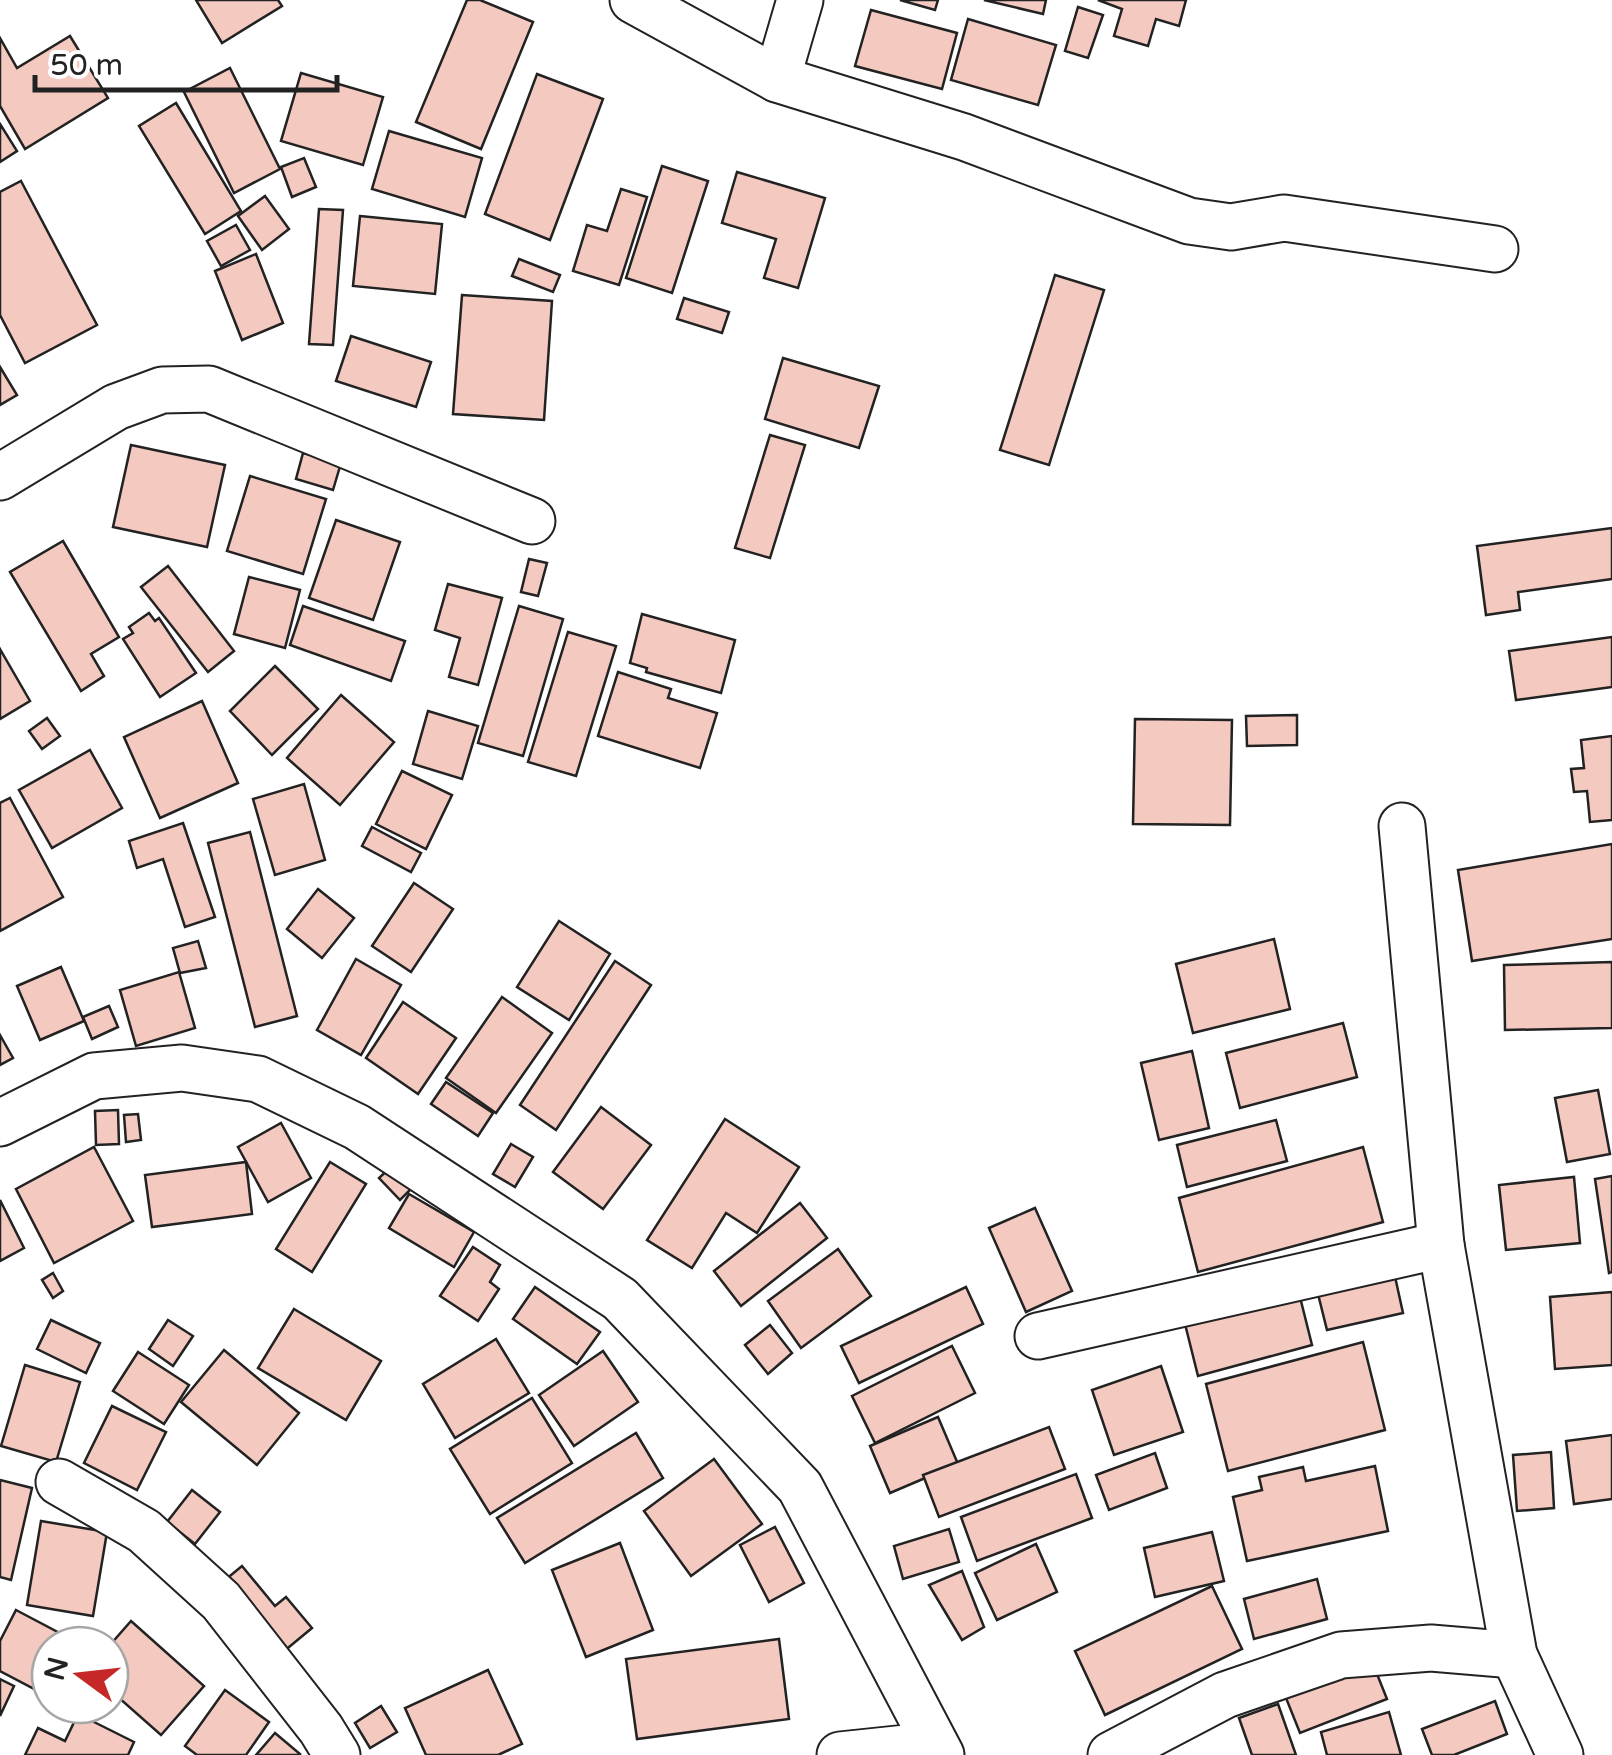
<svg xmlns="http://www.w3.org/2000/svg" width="1612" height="1755" viewBox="0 0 1612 1755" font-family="'Varela Round',sans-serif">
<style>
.building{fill:#f3c9c0;stroke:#222;stroke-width:2.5}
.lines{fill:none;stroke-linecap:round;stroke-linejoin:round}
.minor-casing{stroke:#222;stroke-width:49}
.minor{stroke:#fff;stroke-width:45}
</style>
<rect width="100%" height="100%" fill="#fff"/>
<g class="building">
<polygon points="196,0 278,0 282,6 222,43"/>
<polygon points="467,0 480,0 533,22 481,149 416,122"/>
<polygon points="900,0 938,0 935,10"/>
<polygon points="984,0 1046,0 1043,14"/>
<polygon points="1098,0 1186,0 1179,26 1156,19 1148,46 1114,36 1122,9"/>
<polygon points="1078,7 1103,15 1088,58 1065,51"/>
<polygon points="871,10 957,33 942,89 855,66"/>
<polygon points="968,19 1056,45 1038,105 951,80"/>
<polygon points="70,36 108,98 25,149 0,106 0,38 17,68"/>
<polygon points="230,68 280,169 234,193 184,92"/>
<polygon points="301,73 383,97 363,165 281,141"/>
<polygon points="537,74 603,99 550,240 485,214"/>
<polygon points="176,103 241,211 205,234 139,126"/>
<polygon points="0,124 17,151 0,162"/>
<polygon points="389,131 482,158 465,217 372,189"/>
<polygon points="304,158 316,187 292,197 281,167"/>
<polygon points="662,166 708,181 672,293 626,278"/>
<polygon points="737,172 825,198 798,288 764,278 776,239 722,223"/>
<polygon points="21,181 97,325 25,363 0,315 0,192"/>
<polygon points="621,189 647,197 619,285 573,271 587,225 607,231"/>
<polygon points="265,196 289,229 262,250 238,216"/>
<polygon points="319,209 343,210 333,345 309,344"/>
<polygon points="360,216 442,224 435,294 353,286"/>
<polygon points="236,225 250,250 221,266 207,241"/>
<polygon points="256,254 283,323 242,340 215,271"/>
<polygon points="519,259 560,275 553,292 512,276"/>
<polygon points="1055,275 1104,290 1049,465 1000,450"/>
<polygon points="462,295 552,301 544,420 453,414"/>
<polygon points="684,298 729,312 722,333 677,319"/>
<polygon points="351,336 431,362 416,407 336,381"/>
<polygon points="783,358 879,386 859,448 765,419"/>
<polygon points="0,367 17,395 0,405"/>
<polygon points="770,435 805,445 770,558 735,548"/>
<polygon points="131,445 225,465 207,547 113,527"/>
<polygon points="303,453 341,463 333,490 296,479"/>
<polygon points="250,476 326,499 303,574 227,551"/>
<polygon points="336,520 400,542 373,620 309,598"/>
<polygon points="1612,528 1612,579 1518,592 1520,610 1486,615 1477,546"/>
<polygon points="63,541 119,637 91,654 104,676 81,691 10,572"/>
<polygon points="529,559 547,563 538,596 521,592"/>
<polygon points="168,566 234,651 208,672 141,587"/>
<polygon points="249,577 300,590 285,648 234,634"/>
<polygon points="448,584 502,598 478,685 449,677 460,638 435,630"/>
<polygon points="303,606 405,641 391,681 290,645"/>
<polygon points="519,606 563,619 523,756 478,743"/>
<polygon points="149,613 155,621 159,618 196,673 160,697 123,639 133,633 129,627"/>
<polygon points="642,614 735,640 721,693 646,672 647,668 630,663"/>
<polygon points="568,632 616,646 576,776 528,762"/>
<polygon points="1612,637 1612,687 1516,700 1509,651"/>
<polygon points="0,649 30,701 0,719"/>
<polygon points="275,666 318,709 272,755 230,711"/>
<polygon points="618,672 671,689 668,698 717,713 700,768 598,736"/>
<polygon points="341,695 394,742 340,805 287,758"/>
<polygon points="202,701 238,783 160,818 124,737"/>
<polygon points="428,711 478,726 462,779 413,764"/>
<polygon points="1297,715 1297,745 1247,746 1246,716"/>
<polygon points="47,718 60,736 42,749 29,731"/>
<polygon points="1135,719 1232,720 1230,825 1133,824"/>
<polygon points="1612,736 1612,820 1590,822 1587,791 1574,792 1571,769 1584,768 1581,740"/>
<polygon points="90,750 122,808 52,848 19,790"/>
<polygon points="402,771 452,795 426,849 376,824"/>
<polygon points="304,784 325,860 275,875 253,799"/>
<polygon points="10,798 63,897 0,931 0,803"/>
<polygon points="183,823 215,917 185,927 163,859 137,868 129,841"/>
<polygon points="372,827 421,853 411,872 362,846"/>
<polygon points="250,832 297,1016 255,1027 208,843"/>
<polygon points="1612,844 1612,939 1472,961 1458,870"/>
<polygon points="414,883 453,909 411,972 372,946"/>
<polygon points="318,889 354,918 322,958 287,929"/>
<polygon points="559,921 610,954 569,1020 517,987"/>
<polygon points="1274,939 1290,1009 1193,1033 1176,964"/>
<polygon points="198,941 206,968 180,973 173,948"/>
<polygon points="356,959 401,985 361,1055 317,1030"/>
<polygon points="615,961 651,985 556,1130 520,1105"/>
<polygon points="1612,962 1612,1028 1505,1030 1504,965"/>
<polygon points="61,967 84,1021 40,1040 17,986"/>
<polygon points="179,972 195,1028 136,1046 120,990"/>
<polygon points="502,997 552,1033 496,1113 446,1078"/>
<polygon points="403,1002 456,1038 418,1094 366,1058"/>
<polygon points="109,1006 118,1027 92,1039 83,1017"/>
<polygon points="1343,1023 1357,1077 1240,1108 1226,1053"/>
<polygon points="0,1035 13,1058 0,1065"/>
<polygon points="1192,1051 1209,1128 1159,1140 1141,1063"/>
<polygon points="446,1082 493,1113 478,1136 431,1104"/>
<polygon points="1598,1090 1610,1154 1567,1162 1555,1098"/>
<polygon points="601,1107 651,1145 603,1209 553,1172"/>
<polygon points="118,1110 119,1144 96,1145 95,1111"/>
<polygon points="138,1114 141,1140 126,1142 124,1115"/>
<polygon points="725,1119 799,1167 757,1233 726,1213 692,1268 647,1240"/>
<polygon points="1276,1120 1287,1161 1187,1187 1177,1145"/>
<polygon points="281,1123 311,1178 268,1202 238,1147"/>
<polygon points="511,1144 533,1157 515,1187 493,1174"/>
<polygon points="94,1147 133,1221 54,1263 16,1189"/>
<polygon points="1363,1147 1383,1222 1198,1272 1179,1198"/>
<polygon points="246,1162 252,1214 152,1227 145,1175"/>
<polygon points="330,1162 366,1184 312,1272 276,1249"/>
<polygon points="394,1164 414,1186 400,1200 379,1178"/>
<polygon points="1612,1176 1612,1272 1609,1273 1595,1179"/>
<polygon points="1574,1177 1580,1243 1506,1250 1499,1185"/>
<polygon points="409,1194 474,1232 454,1267 389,1228"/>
<polygon points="0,1200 24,1248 0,1261"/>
<polygon points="800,1203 827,1238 741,1306 714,1271"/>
<polygon points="1035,1208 1072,1291 1026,1312 989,1228"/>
<polygon points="473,1247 500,1265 490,1282 499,1289 478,1321 440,1296"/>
<polygon points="838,1249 871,1296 801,1348 768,1301"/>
<polygon points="1394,1272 1403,1313 1327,1330 1317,1290"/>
<polygon points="53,1273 63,1291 53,1298 42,1280"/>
<polygon points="535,1287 600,1332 577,1364 513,1319"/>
<polygon points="966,1287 983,1324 859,1383 841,1346"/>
<polygon points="1612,1292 1612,1365 1555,1369 1550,1297"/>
<polygon points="1299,1293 1312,1345 1198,1376 1185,1324"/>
<polygon points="294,1309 381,1361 346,1420 258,1368"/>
<polygon points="51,1320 100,1343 86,1373 37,1349"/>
<polygon points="168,1320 193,1336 173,1366 149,1349"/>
<polygon points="770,1325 792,1353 768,1374 745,1345"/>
<polygon points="496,1339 529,1393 455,1438 423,1384"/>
<polygon points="1363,1342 1385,1430 1228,1471 1206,1384"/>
<polygon points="952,1346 975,1393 875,1443 852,1396"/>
<polygon points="224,1350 299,1413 257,1465 181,1402"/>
<polygon points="603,1351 638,1402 574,1446 539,1395"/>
<polygon points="138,1352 189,1385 164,1424 113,1391"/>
<polygon points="25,1365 80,1382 56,1462 1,1446"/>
<polygon points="1161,1366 1183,1432 1114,1455 1092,1390"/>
<polygon points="532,1398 572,1463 490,1514 450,1449"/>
<polygon points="112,1406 166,1432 137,1490 84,1463"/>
<polygon points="938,1417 958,1464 890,1493 870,1446"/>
<polygon points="1049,1427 1065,1469 939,1517 923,1475"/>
<polygon points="636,1433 663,1478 525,1563 497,1518"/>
<polygon points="1612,1435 1612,1499 1574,1504 1566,1441"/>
<polygon points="1551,1452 1554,1508 1517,1511 1513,1455"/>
<polygon points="1155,1453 1167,1488 1109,1510 1096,1475"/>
<polygon points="714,1459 762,1524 691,1576 644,1511"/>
<polygon points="1375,1466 1388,1531 1247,1561 1233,1497 1262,1490 1259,1477 1303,1467 1306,1481"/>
<polygon points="1076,1474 1092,1518 977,1561 961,1517"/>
<polygon points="0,1480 32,1488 11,1580 0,1577"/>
<polygon points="192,1490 220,1512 195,1544 167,1522"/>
<polygon points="41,1521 107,1532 93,1616 27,1605"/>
<polygon points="775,1527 804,1583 769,1602 740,1545"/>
<polygon points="949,1529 959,1562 903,1579 894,1546"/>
<polygon points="1212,1532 1224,1581 1155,1597 1144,1548"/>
<polygon points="620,1543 653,1630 586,1657 552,1570"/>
<polygon points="1036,1544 1057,1592 997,1620 975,1573"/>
<polygon points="242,1566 275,1606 286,1597 312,1628 277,1657 219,1585"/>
<polygon points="962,1571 984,1627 962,1640 929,1585"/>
<polygon points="1317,1579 1327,1619 1254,1639 1244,1599"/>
<polygon points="1212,1586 1242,1649 1105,1715 1075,1651"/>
<polygon points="16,1610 69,1638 65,1645 50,1645 50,1673 40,1692 0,1671 0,1641"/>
<polygon points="131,1621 204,1686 161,1735 110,1690 110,1645"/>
<polygon points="779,1639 789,1719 637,1739 626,1659"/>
<polygon points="1373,1664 1387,1699 1300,1733 1286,1698"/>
<polygon points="488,1670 522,1744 498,1755 426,1755 405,1708"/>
<polygon points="0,1679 14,1686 0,1716"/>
<polygon points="225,1690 269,1722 246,1755 197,1755 185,1746"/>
<polygon points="1495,1701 1507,1734 1454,1755 1432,1755 1422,1729"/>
<polygon points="1278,1704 1296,1755 1252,1755 1239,1718"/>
<polygon points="381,1706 397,1732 370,1748 355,1723"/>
<polygon points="1389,1712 1401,1755 1327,1755 1321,1732"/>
<polygon points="78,1714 134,1742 128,1755 25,1755 38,1728 65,1741"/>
<polygon points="275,1733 300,1754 299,1755 256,1755"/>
</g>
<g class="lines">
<defs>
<g id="minor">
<polyline points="633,0 777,79 964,137 1189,221 1231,227 1284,218 1495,249"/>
<polyline points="777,79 800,0"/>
<polyline points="0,477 116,407 162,390 209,389 532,521"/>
<polyline points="1402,826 1441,1245 1514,1655 1560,1755"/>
<polyline points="0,1123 94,1076 182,1068 258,1079 357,1127 620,1299 800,1487 941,1755"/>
<polyline points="1038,1336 1441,1245"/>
<polyline points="59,1482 144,1531 221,1601 321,1729 337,1755"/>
<polyline points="840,1755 935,1745"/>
<polyline points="1111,1755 1225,1695 1341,1655 1431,1648 1514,1655"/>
</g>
</defs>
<use href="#minor" class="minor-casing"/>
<use href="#minor" class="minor"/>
</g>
<g transform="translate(80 1675) rotate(285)"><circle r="48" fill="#ffffff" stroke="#a7a7a7" stroke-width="2.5"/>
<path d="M0-8L18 38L0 25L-18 38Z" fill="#c62828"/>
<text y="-15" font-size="28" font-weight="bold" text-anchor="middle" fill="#222222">N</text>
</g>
<path d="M35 75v15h302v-15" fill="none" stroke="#222222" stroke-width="5"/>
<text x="50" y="75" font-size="30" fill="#222222" stroke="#ffffff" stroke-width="8" paint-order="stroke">50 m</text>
</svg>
